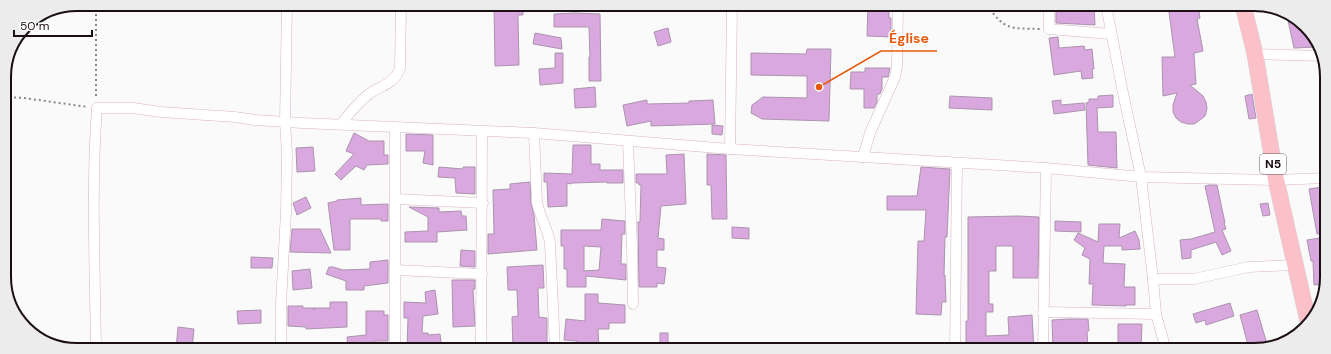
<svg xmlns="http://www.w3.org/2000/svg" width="1331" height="354" viewBox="0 0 1331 354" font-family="'DM Sans',sans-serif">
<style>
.building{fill:#d9a8de;stroke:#ac93af;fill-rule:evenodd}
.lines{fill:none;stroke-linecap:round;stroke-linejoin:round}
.minor-casing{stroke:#d8b3c5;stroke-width:11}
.trunk-casing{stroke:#d6d4d5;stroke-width:17}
.path{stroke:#8c8689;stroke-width:2;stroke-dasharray:2 3;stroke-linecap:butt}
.minor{stroke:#fff;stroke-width:10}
.trunk{stroke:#fbc0c8;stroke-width:16}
.labels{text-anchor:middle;stroke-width:3;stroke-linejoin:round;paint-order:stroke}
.shield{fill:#fff;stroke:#5f575b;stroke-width:1}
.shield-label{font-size:12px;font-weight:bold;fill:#1b0f15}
.rim{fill:none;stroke:#1b0f15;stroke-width:2}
.leader{fill:none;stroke:#e8590c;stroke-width:1.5}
.callout-dot{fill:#e8590c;stroke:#fff;stroke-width:1.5}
.callout-label{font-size:14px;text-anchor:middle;font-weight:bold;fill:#e8590c;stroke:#fff;stroke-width:3;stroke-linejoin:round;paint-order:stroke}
</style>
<rect width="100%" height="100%" fill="#fafafa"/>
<g class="building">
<polygon points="523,5 523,15 518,15 519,65 495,66 494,6"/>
<polygon points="868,5 889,5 889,18 891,18 891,37 867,36"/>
<polygon points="1056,5 1094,5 1095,25 1056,23"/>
<polygon points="1168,5 1198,5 1200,18 1197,19 1203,51 1194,53 1196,84 1190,85 1203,96 1206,102 1207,109 1205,116 1200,120 1194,124 1188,124 1181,122 1176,118 1173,112 1173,105 1177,93 1163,96 1162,57 1175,57"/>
<polygon points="575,13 600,14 601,81 589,81 589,57 590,57 589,27 554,27 554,14"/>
<polygon points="1287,16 1306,26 1317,47 1294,48"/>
<polygon points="668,28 671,42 658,46 654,32"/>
<polygon points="535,33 561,38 562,49 533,44"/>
<polygon points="1058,37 1059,48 1084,46 1085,50 1092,49 1094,69 1092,69 1093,78 1082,79 1081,71 1054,75 1049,38"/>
<polygon points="807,49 831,49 829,121 762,119 751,113 752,105 763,97 807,98 807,76 751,75 751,53 806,54"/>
<polygon points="555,53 563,53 563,83 540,85 539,69 555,68"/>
<polygon points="865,68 890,68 888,77 882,77 882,89 880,94 877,94 877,102 874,108 864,108 864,89 850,89 851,72 865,72"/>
<polygon points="595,87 596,107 575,108 574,89"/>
<polygon points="1252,94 1256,118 1249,119 1245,96"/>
<polygon points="1113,95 1113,107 1097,108 1098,132 1116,132 1117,168 1088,165 1086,103 1089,102 1089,99 1098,99 1098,96"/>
<polygon points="950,96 992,98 992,110 949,108"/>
<polygon points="647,100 647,104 689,103 689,101 713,100 715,124 651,126 651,121 627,126 623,105"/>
<polygon points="1061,100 1061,105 1084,103 1085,110 1054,114 1052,101"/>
<polygon points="712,125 723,126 722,135 712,134"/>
<polygon points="354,133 369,141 384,141 384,155 388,155 388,164 367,165 364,170 356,166 341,180 335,174 354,154 346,151"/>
<polygon points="406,134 433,135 433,165 423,163 425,151 406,151"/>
<polygon points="573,145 591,145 591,164 600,164 600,170 623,170 623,183 607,183 607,182 572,183 571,184 567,183 567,206 548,207 547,182 544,182 544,173 572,174"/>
<polygon points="313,147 315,171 297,172 296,148"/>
<polygon points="684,154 686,204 661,206 658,238 664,239 664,250 657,250 657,267 666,268 664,284 657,283 657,287 639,287 638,222 640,222 641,185 639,185 639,183 636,183 636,174 667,174 666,155"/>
<polygon points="707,154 726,155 727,219 712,219 711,185 707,185"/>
<polygon points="439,167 463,169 463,167 475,167 475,194 456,193 455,178 438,177"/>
<polygon points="921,167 950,169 947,237 945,237 944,275 945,275 946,302 942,302 941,315 916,314 918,241 924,241 926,210 887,210 887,196 917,196"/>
<polygon points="530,182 531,203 534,215 537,250 488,254 488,234 494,234 493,190 510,189 510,184"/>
<polygon points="1209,185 1217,185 1225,223 1224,223 1226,229 1222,230 1231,251 1222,255 1216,242 1191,250 1191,258 1182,259 1180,240 1191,239 1215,232 1205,186"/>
<polygon points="1322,187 1326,206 1326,233 1317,234 1309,189"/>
<polygon points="306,197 311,208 297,215 293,203"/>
<polygon points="361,198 361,205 388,204 388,221 381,221 381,219 350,219 350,250 334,250 328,203 337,201 337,200"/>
<polygon points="1268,203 1270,215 1263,216 1260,204"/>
<polygon points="409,207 439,208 439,212 461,211 462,216 466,216 467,230 437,232 437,242 405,242 405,232 428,231 428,217"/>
<polygon points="1018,216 1039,217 1038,278 1013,278 1013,246 996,246 996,271 989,271 989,304 993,304 993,312 986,312 986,336 1009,335 1008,317 1032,315 1034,350 966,349 966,321 968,321 968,217"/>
<path d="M 602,219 L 625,221 L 625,234 L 622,234 L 621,264 L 626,264 L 626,280 L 586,276 L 586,287 L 567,287 L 567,269 L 564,269 L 564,246 L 561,246 L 561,230 L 601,230 ZM 584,246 L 601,247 L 599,270 L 584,271 Z"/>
<polygon points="1055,221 1081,222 1081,232 1055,231"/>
<polygon points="1099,224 1120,224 1119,238 1135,231 1139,240 1140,249 1122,250 1122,246 1104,246 1103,263 1125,264 1124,287 1135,287 1135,305 1126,305 1126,306 1092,305 1093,284 1089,284 1090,259 1082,255 1085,248 1074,240 1078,233 1098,242"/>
<polygon points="732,227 749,228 749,239 732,238"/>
<polygon points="292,229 320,229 331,253 290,252"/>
<polygon points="1320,238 1324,265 1326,284 1314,285 1313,261 1311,261 1307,240"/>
<polygon points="461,250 475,251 475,267 460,266"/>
<polygon points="251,257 273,258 272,268 251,268"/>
<polygon points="388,260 388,283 364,286 364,290 346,290 346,281 326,274 329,267 333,267 343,270 370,269 370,262"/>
<polygon points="543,265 544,288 538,288 539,317 547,318 547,349 513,349 512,317 518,316 517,290 508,290 507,267"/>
<polygon points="310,269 312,288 293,290 292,271"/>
<polygon points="452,280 475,280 475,289 473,289 475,326 453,327"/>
<polygon points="435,290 438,314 423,316 422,333 428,333 428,335 440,334 442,349 407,349 408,318 404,318 404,302 426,303 425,292"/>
<polygon points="585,294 598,294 598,303 625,305 625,323 609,323 609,329 598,329 599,349 575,349 577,341 564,340 566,319 585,321"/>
<polygon points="330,302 347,302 347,327 306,329 306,327 288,326 288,306 303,306 303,308 314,308 314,310 314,308 330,308"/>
<polygon points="1230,303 1234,316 1206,325 1205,320 1196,323 1193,314"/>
<polygon points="261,310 261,323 238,324 237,311"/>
<polygon points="1257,310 1267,344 1249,349 1240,315"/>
<polygon points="366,311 384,311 384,315 388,315 388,341 374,341 374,348 348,349 347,337 366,335"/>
<polygon points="1068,319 1088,319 1089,331 1087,331 1088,348 1053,350 1052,320"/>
<polygon points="1118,324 1142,324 1141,348 1137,348 1137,350 1118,350"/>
<polygon points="178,327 194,329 192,349 176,349"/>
<rect x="660" y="333" width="8" height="16"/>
</g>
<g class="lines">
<defs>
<g id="minor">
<polyline points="1049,5 1049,29 1111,34"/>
<polyline points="1106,5 1123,93 1141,177 1153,279 1156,314 1166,350"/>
<polyline points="1255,54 1322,56"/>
<path d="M 341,124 C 349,114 358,102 369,94 C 382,84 392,86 400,69 L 401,4"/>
<path d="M 534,133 L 537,203 C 540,217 548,229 550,243 L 555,349"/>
<polyline points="628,141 632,247 633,304"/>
<polyline points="730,149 732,5"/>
<polyline points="863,157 870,133 895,77 897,67 898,5"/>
<polyline points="395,199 483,203"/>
<polyline points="395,270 482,274"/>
<polyline points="1153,279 1194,279 1248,267 1296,265"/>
<polyline points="1043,312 1156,314"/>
<path d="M 96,349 C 95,268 91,189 97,108 L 133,108 L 161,112 L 235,117 L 255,120 L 302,123 L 534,133 L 730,149 L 1046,168 L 1141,177 L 1276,180 L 1326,178"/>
<polyline points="281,349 281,303 286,212 287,154 285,122 287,4"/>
<polyline points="395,349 395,128"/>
<polyline points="481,349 482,132"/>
<polyline points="955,350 957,163"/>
<polyline points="1043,350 1046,168"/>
</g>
<polyline id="trunk" points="1243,5 1255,54 1276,180 1308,321"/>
</defs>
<use href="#minor" class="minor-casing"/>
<use href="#trunk" class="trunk-casing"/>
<g class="path">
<polyline points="96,4 96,98"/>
<path d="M 987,5 C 1005,31 1010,28 1040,29"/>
<polyline points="4,97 24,98 88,107"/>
</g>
<use href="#minor" class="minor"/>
<use href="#trunk" class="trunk"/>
</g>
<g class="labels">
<rect class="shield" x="1260" y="154" width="26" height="20" rx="3"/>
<g class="shield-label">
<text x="1273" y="168">N5</text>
</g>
</g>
<path d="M0 0H1331V354H0ZM77 11H1254A66 66 0 0 1 1320 77V277A66 66 0 0 1 1254 343H77A66 66 0 0 1 11 277V77A66 66 0 0 1 77 11Z" fill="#edecec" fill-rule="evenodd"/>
<path class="rim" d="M77 11H1254A66 66 0 0 1 1320 77V277A66 66 0 0 1 1254 343H77A66 66 0 0 1 11 277V77A66 66 0 0 1 77 11Z"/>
<path class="leader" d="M819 87L881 51H937"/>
<circle class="callout-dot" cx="819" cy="87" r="4"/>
<g class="callout-label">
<text x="909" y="43">Église</text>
</g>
<path d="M14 30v6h78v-6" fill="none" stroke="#1b0f15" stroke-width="2"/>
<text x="20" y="30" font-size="12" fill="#1b0f15" stroke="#ffffff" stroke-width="3" paint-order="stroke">50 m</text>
</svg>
